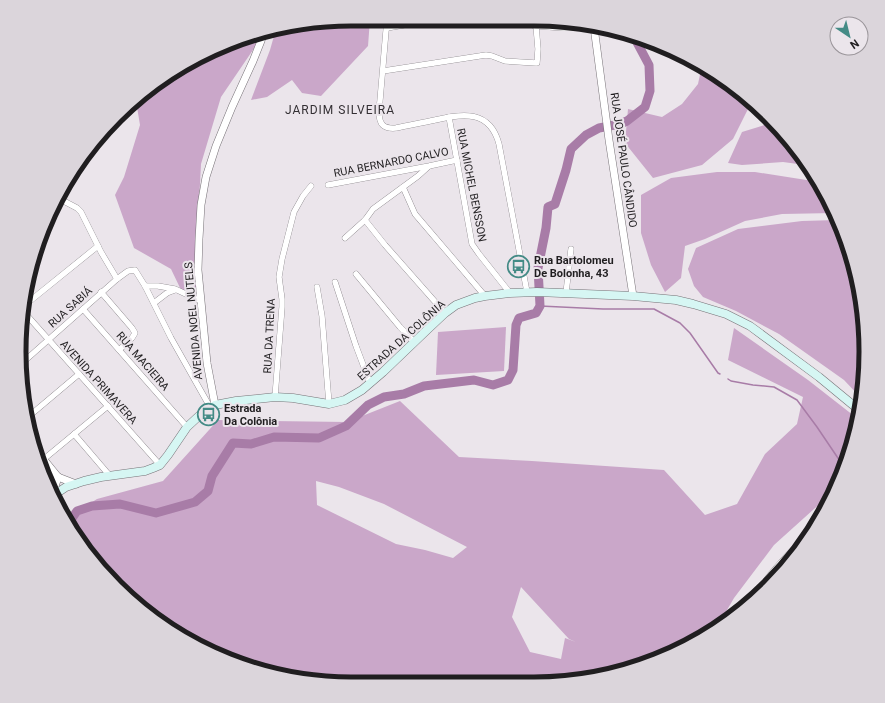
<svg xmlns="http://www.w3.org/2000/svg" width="885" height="703" viewBox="0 0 885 703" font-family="Roboto,sans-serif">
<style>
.green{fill:#caa7c9;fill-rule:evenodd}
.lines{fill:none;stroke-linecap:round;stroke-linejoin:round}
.stream{stroke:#a87ca7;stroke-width:1.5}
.river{stroke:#a87ca7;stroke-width:9}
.minor-casing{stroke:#777277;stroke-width:6}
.tertiary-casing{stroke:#777277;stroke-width:8}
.secondary-casing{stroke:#777277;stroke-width:9}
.minor{stroke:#fff;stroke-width:5.5}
.tertiary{stroke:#fff;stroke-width:7}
.secondary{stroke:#d6f6f3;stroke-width:8}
.labels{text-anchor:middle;stroke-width:4;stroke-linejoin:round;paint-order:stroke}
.street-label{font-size:11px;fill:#201e20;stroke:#ebe5eb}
.poi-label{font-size:11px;font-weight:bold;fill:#201e20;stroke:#ebe5eb;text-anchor:start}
.neighbourhood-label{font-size:12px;letter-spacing:1px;fill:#332f33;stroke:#ebe5eb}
.rim{fill:none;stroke:#201e20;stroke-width:5}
</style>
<rect width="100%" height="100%" fill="#ebe5eb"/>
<g class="green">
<polygon points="351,19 370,19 368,46 321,96 302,93 292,80 267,97 251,100 270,50 276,29"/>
<polygon points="256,34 259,41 221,97 201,164 199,203 198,288 182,292 171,269 134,248 115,195 124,177 140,125 136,101 185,63"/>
<polygon points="702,65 752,101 733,139 702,165 653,178 625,143 628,109 662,117 682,104 698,84"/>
<polygon points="771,123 805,165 783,162 742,165 728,163 742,132"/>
<polygon points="717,172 755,172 819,182 822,185 834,213 782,214 745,221 705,239 685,246 681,278 665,292 651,265 641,233 641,195 671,178"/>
<polygon points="837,220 848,245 863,308 865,373 861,398 844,380 779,334 736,311 703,297 694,286 688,269 696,248 738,229 802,221"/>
<polygon points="506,327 504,371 436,375 438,332"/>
<path d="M 734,328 L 808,380 L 858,419 L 855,438 L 837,484 L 824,500 L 774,545 L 734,598 L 720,622 L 721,624 L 700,640 L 620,673 L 555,683 L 287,678 L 224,659 L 149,615 L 101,571 L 65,519 L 97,499 L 163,481 L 218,420 L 271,421 L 347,422 L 400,401 L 459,457 L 532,461 L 664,470 L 705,515 L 737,504 L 765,454 L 797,424 L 803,397 L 728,360 ZM 316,481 L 339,487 L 384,504 L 467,547 L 453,558 L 425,550 L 396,544 L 317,505 ZM 521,587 L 569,639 L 576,642 L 565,638 L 561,659 L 530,652 L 512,617 Z"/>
</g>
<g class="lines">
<g class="stream">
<polyline points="540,306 603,309 654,309 680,323 690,333 718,373 720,374"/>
<polyline points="728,379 731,381 753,385 774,387 797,400 817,427 844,467"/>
</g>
<polyline class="river" points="68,524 77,511 92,506 120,504 156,513 195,502 208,491 212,476 233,443 251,444 274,437 319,438 346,426 368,405 384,397 404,394 424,386 474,380 493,385 508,380 513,370 516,325 519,318 536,313 540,306 538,268 546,228 548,207 555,204 566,170 571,149 586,135 599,128 620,124 627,121 645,107 650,91 649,65 633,35"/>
<defs>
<g id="minor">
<path d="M 387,19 L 379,112 C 379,125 384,129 396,128 C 409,125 422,123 435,120 C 463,113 490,110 499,144 L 527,292"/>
<polyline points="514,20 536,26 563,28 594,28"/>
<polyline points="387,28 439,19"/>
<polyline points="383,71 486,55 492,56 505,61 536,63 537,63 538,49 536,26"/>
<polyline points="449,117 472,244 479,254 510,293"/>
<polyline points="328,185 429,166 457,160"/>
<polyline points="403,187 415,214 485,296"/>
<polyline points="58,198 77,208 81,212 101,252 117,279"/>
<polyline points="365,220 385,245 445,313"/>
<polyline points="345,238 365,220 373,209 418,176 428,167"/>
<polyline points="356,274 400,327 414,342"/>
<polyline points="335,282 356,346 370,383"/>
<polyline points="145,286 158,286 175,289 201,301"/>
<polyline points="317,287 322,316 329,404"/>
<polyline points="101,292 132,328 135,333 132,338 119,350"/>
<polyline points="566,293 571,249"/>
<polyline points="154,303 167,293 175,290"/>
<polyline points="25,305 98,246"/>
<polyline points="83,309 187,427"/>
<polyline points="24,312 160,465"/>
<polyline points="21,364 117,279 128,271 135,270 145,286 171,338 210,407"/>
<polyline points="275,397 282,307 282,299 279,277 282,259 294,212 303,196 311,186"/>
<polyline points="28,417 79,374"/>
<polyline points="74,434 110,476"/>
<polyline points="44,459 108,406"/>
<path d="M 753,601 C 757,591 764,583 770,575 C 782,561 793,548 808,537"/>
</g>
<g id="tertiary">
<polyline points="594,27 609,140 633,296"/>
<polyline points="215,405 207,363 198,270 199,239 201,205 206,177 216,146 232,107 253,61 261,41 264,31"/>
<polyline points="36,450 58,477"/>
<polyline points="58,477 76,484"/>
<polyline points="53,493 58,477"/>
</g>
<polyline id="secondary" points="54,495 66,487 84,481 101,477 145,471 153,468 160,465 168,455 187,427 200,415 215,405 236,401 275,397 293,398 329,404 345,400 362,390 383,372 429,328 445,313 456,305 475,298 485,296 510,293 537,292 633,296 676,300 693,304 726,314 750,326 819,377 859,410"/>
</defs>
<use href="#minor" class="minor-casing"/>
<use href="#tertiary" class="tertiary-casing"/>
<use href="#secondary" class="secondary-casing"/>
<use href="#minor" class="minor"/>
<use href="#tertiary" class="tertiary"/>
<use href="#secondary" class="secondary"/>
</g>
<defs>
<symbol id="bus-ring" viewBox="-11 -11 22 22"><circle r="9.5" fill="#ebe5eb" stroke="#448b86" stroke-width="1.5"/><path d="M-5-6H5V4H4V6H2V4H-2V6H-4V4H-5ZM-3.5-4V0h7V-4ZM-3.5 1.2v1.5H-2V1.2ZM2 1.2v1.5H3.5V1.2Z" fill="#448b86"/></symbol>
</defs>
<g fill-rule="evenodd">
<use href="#bus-ring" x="506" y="254" width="25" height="25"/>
<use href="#bus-ring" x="196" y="402" width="25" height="25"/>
</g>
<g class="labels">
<g class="street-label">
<text transform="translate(624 160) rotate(82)" y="4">RUA JOSÉ PAULO CÂNDIDO</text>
<text transform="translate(391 162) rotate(-11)" y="4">RUA BERNARDO CALVO</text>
<text transform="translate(472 185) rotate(79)" y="4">RUA MICHEL BENSSON</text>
<text transform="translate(70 307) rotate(-42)" y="4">RUA SABIÁ</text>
<text transform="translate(193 321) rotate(-95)" y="4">AVENIDA NOEL NUTELS</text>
<text transform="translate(269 336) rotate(-87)" y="4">RUA DA TRENA</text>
<text transform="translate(401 340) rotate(-42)" y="4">ESTRADA DA COLÔNIA</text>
<text transform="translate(143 361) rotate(49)" y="4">RUA MACIEIRA</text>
<text transform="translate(99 382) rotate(48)" y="4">AVENIDA PRIMAVERA</text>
</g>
<g class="poi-label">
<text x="534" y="264">Rua Bartolomeu<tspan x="534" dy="13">De Bolonha, 43</tspan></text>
<text x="224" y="412">Estrada<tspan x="224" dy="13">Da Colônia</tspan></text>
</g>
<g class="neighbourhood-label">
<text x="340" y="114">JARDIM SILVEIRA</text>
</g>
</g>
<path d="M0 0H885V703H0ZM351 26H534A325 325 0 0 1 859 351V352A325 325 0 0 1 534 677H351A325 325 0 0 1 26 352V351A325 325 0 0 1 351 26Z" fill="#dbd5db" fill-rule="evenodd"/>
<path class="rim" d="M351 26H534A325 325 0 0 1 859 351V352A325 325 0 0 1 534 677H351A325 325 0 0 1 26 352V351A325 325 0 0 1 351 26Z"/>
<g transform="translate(849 36) rotate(145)"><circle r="19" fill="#ebe5eb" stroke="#9a959a"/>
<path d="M0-3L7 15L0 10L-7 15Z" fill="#448b86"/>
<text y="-6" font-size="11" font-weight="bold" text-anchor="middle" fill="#201e20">N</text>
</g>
</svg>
